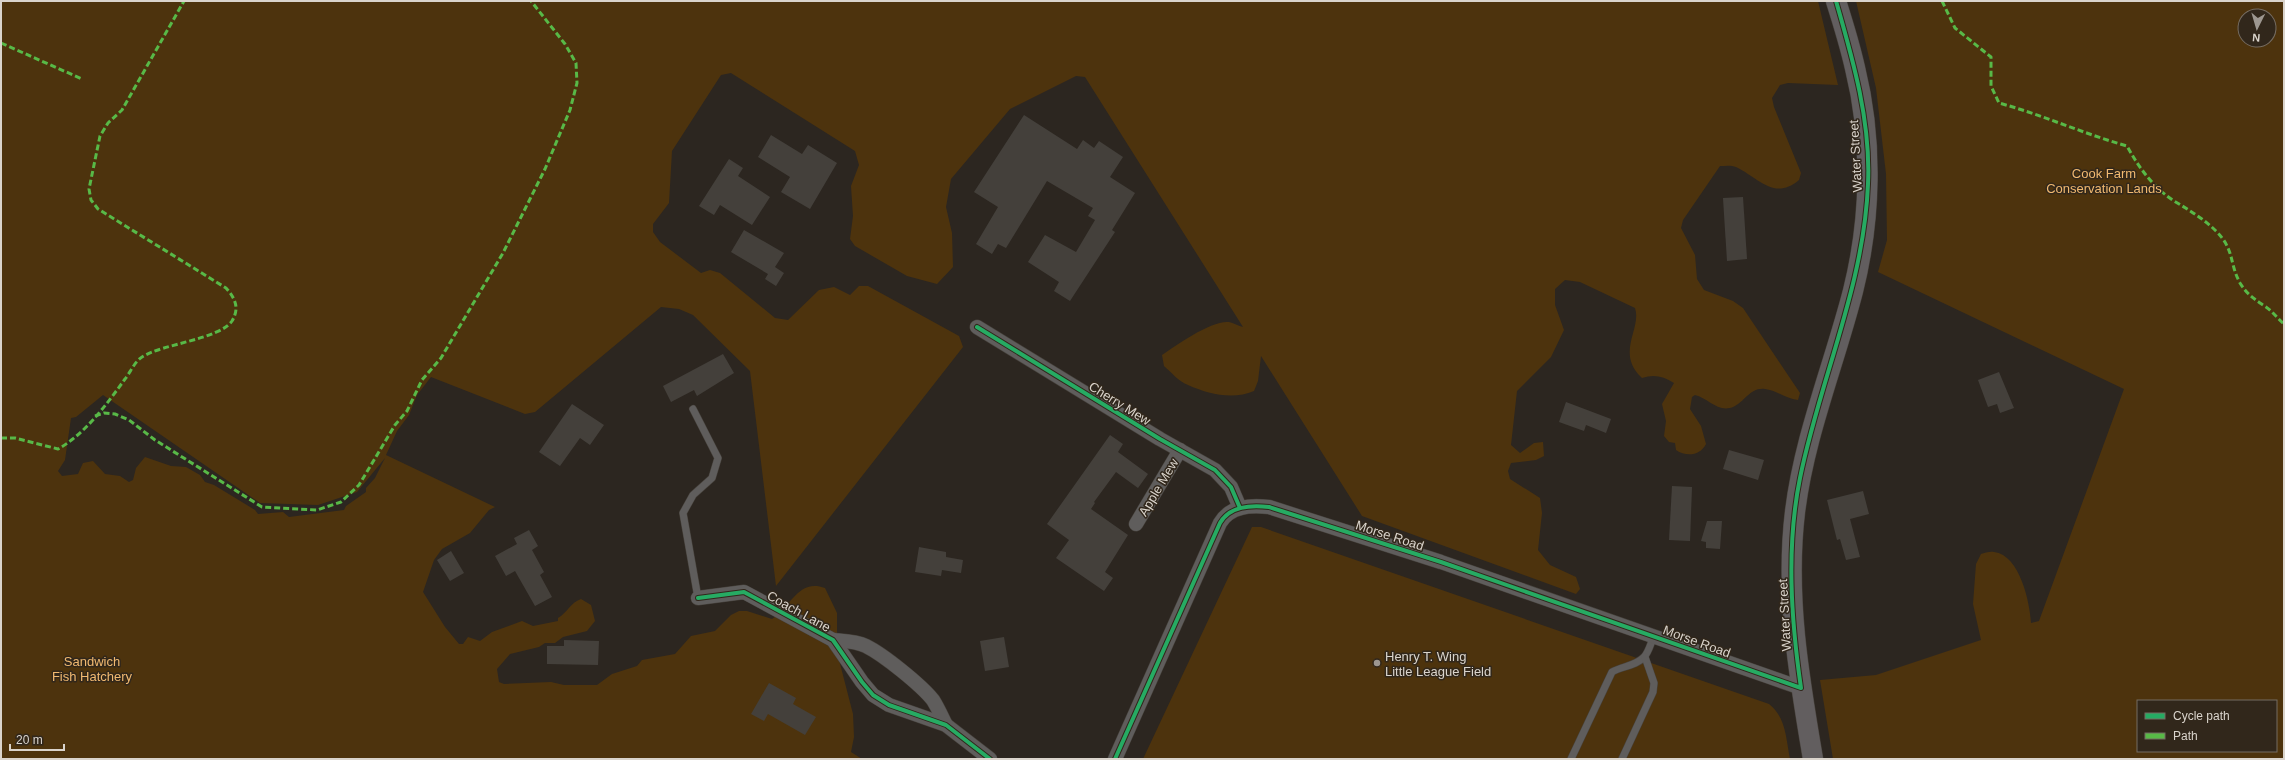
<svg xmlns="http://www.w3.org/2000/svg" width="2285" height="760" viewBox="0 0 2285 760" font-family="Helvetica,sans-serif">
<style>
.green{fill:#4d330d;fill-rule:evenodd}
.building{fill:#44403b}
.lines{fill:none;stroke-linecap:round;stroke-linejoin:round}
.service-casing{stroke:#47423c;stroke-width:8}
.minor-casing{stroke:#47423c;stroke-width:15}
.secondary-casing{stroke:#47423c;stroke-width:21}
.service{stroke:#5f5d5c;stroke-width:7}
.minor{stroke:#5f5d5c;stroke-width:14}
.secondary{stroke:#625e5f;stroke-width:20}
.quiet{stroke:#58b947;stroke-width:3;stroke-dasharray:6 3;stroke-linecap:butt}
.cycleway-casing{stroke:#31271b;stroke-width:6}
.cycleway{stroke:#26ab63;stroke-width:4}
.poi-dot{fill:#9d9790;stroke:#31271b;stroke-width:1.5}
.labels{text-anchor:middle;stroke-width:3;stroke-linejoin:round;paint-order:stroke}
.street-label{font-size:13px;fill:#dad4cc;stroke:#31271b}
.park-label{font-size:13px;fill:#f1b970;stroke:#31271b}
.poi-label{font-size:13px;fill:#dad4cc;stroke:#31271b;text-anchor:start}
</style>
<rect width="100%" height="100%" fill="#2c2620"/>
<g class="green">
<path d="M 1,1 L 1818,1 L 1838,85 L 1788,83 L 1780,85 L 1772,98 L 1774,107 L 1801,173 L 1799,180 C 1774,201 1759,178 1736,167 C 1731,165 1725,166 1720,166 L 1683,220 L 1681,228 L 1695,255 L 1697,279 L 1704,290 L 1733,301 L 1743,308 L 1800,393 L 1798,400 C 1786,399 1776,390 1765,389 C 1750,387 1745,402 1733,407 C 1718,413 1708,398 1695,395 L 1692,397 L 1690,409 L 1701,426 L 1706,444 C 1700,456 1686,457 1676,450 L 1675,443 L 1669,442 L 1664,436 L 1666,421 L 1662,404 L 1674,383 C 1663,376 1654,374 1642,378 C 1615,353 1642,329 1635,308 L 1580,282 L 1565,280 L 1555,289 L 1555,305 L 1564,330 L 1551,357 L 1517,391 L 1511,445 L 1520,453 L 1534,443 L 1543,442 L 1544,456 L 1536,460 L 1511,463 L 1508,471 L 1510,479 L 1540,498 L 1542,513 L 1538,550 L 1550,565 L 1576,577 L 1580,589 L 1576,594 L 1362,516 L 1261,356 L 1258,381 L 1254,391 C 1233,400 1208,394 1188,385 C 1179,382 1171,372 1164,366 L 1162,355 C 1176,345 1212,320 1229,322 C 1233,323 1239,326 1243,327 L 1085,77 L 1076,76 L 1010,109 L 951,179 L 946,207 L 952,233 L 953,267 L 937,284 L 907,276 L 855,246 L 850,239 L 853,216 L 851,186 L 859,165 L 855,151 L 731,73 L 721,75 L 672,151 L 669,203 L 653,224 L 653,232 L 660,242 L 701,273 L 710,270 L 720,273 L 775,318 L 788,320 L 819,290 L 834,287 L 850,295 L 859,286 L 868,286 L 959,336 L 963,347 L 776,586 L 750,371 L 693,315 L 679,309 L 661,307 L 535,412 L 525,414 L 431,377 L 417,395 L 409,415 L 397,431 L 386,455 L 495,507 L 489,510 L 470,533 L 442,549 L 434,560 L 423,592 L 445,627 L 459,644 L 463,644 L 468,637 L 480,641 L 492,632 L 522,621 L 533,626 L 558,621 L 558,618 C 568,612 570,603 581,599 L 591,605 L 595,621 L 587,631 L 563,637 L 555,643 L 545,643 L 539,647 L 510,654 L 497,669 L 499,682 L 504,684 L 551,682 L 564,685 L 597,685 L 612,674 L 637,666 L 642,660 L 675,654 L 691,636 L 715,631 L 731,615 L 739,611 L 747,611 L 772,619 C 791,606 799,578 825,588 L 837,613 L 837,652 L 853,714 L 854,737 L 851,752 L 862,759 L 1,759 ZM 103,395 L 260,503 L 318,505 L 357,492 L 385,458 L 375,478 L 366,488 L 366,492 L 346,506 L 344,510 L 289,517 L 283,512 L 258,514 L 255,510 L 214,485 L 205,482 L 200,475 L 186,467 L 171,466 L 145,457 L 136,468 L 133,480 L 129,482 L 120,476 L 105,474 L 93,461 L 83,463 L 78,474 L 62,476 L 58,471 L 65,460 L 71,418 L 76,417 Z"/>
<path d="M 1856,1 L 2284,1 L 2284,759 L 1833,759 L 1820,680 L 1876,675 L 1981,640 L 1973,604 L 1976,564 L 1981,554 C 1985,553 1990,551 1994,552 C 2020,555 2030,603 2031,623 L 2039,621 L 2124,389 L 1878,272 L 1887,240 L 1886,174 L 1876,88 ZM 2245,16 L 2269,16 L 2269,40 L 2245,40 ZM 2138,701 L 2276,701 L 2276,751 L 2138,751 Z"/>
<path d="M 1252,527 L 1261,527 L 1769,704 C 1786,717 1786,739 1790,759 L 1143,759 Z"/>
</g>
<g class="building">
<polygon points="1024,115 1077,149 1083,140 1094,148 1099,141 1123,157 1110,177 1135,193 1112,230 1115,232 1070,301 1054,291 1059,282 1028,262 1045,235 1076,252 1095,220 1088,216 1093,208 1047,181 1006,248 998,244 992,254 976,244 998,207 974,192"/>
<polygon points="771,135 802,154 808,145 837,163 810,209 781,192 790,177 758,157"/>
<polygon points="729,159 743,168 738,176 770,197 752,225 720,205 714,215 699,206"/>
<polygon points="1743,197 1747,259 1727,261 1723,198"/>
<polygon points="744,230 784,253 775,267 784,273 776,286 765,279 768,274 731,252"/>
<polygon points="723,354 734,373 697,396 694,390 671,402 663,386"/>
<polygon points="1999,372 2014,408 2000,413 1997,404 1988,407 1978,380"/>
<polygon points="1566,402 1611,419 1606,433 1586,425 1584,431 1559,422"/>
<polygon points="572,404 604,425 590,445 580,438 560,466 539,452"/>
<polygon points="1110,435 1123,444 1118,452 1148,474 1138,488 1116,472 1094,502 1095,503 1091,509 1128,535 1105,572 1113,578 1104,591 1056,558 1069,540 1047,524"/>
<polygon points="1729,450 1764,460 1758,480 1723,469"/>
<polygon points="1672,486 1692,487 1690,541 1669,540"/>
<polygon points="1863,491 1869,514 1850,519 1860,557 1846,560 1840,539 1837,540 1827,500"/>
<polygon points="1707,521 1722,521 1720,549 1706,548 1706,542 1701,541"/>
<polygon points="529,530 538,546 532,550 544,572 540,575 552,597 535,606 515,571 506,576 495,556 517,544 514,538"/>
<polygon points="919,547 946,552 946,557 963,560 961,573 942,570 941,576 915,572"/>
<polygon points="451,551 464,573 450,581 437,560"/>
<polygon points="1004,637 1009,667 985,671 980,641"/>
<polygon points="564,640 599,641 598,665 547,664 547,646 564,646"/>
<polygon points="769,683 796,698 793,704 816,717 805,735 768,714 764,721 751,714"/>
</g>
<g class="lines">
<defs>
<g id="service">
<polyline points="693,409 718,458 712,478 693,495 683,513 698,598"/>
<path d="M 1571,759 L 1612,672 C 1622,666 1636,666 1644,657 C 1649,652 1651,642 1654,636"/>
<polyline points="1622,759 1653,692 1654,683 1645,657"/>
</g>
<g id="minor">
<polyline points="977,327 1160,439 1215,470 1231,487 1240,508"/>
<polyline points="1136,524 1180,450"/>
<polyline points="698,598 744,592 833,640 862,682 873,695 889,705 946,725 990,759"/>
<path d="M 833,640 C 844,641 856,641 866,646 C 884,655 921,685 933,700 C 938,708 942,717 946,725"/>
<path d="M 1115,759 L 1220,523 C 1230,506 1250,505 1269,507 L 1441,562 L 1801,688"/>
</g>
<path id="secondary" d="M 1813,759 C 1799,677 1785,595 1795,512 C 1804,437 1834,365 1853,291 C 1871,219 1873,141 1855,68 C 1850,46 1843,23 1836,1"/>
</defs>
<use href="#service" class="service-casing"/>
<use href="#minor" class="minor-casing"/>
<use href="#secondary" class="secondary-casing"/>
<use href="#service" class="service"/>
<use href="#minor" class="minor"/>
<use href="#secondary" class="secondary"/>
<g class="quiet">
<path d="M 1942,1 L 1955,28 L 1991,57 L 1991,86 L 1999,103 C 2043,115 2084,134 2127,146 C 2139,168 2153,187 2174,201 C 2189,210 2204,219 2216,231 C 2235,250 2229,263 2240,283 C 2247,295 2256,300 2266,307 C 2273,312 2278,319 2284,324"/>
<polyline points="1,43 82,79"/>
<polyline points="95,416 104,413 115,414 129,420 155,440 262,507 317,510 341,502 359,485 395,425 407,411 422,380 441,358 503,253 545,169 570,110 577,83 576,63 565,44 531,1"/>
<path d="M 1,438 L 15,438 L 58,449 C 85,434 107,404 125,379 C 130,373 135,361 142,357 C 162,344 220,339 232,321 C 240,308 235,298 226,288 L 98,209 L 91,200 L 89,189 L 100,136 L 108,123 L 122,110 L 184,1"/>
</g>
<defs>
<g id="cycleway">
<polyline points="977,327 1160,439 1215,470 1231,487 1240,508"/>
<polyline points="698,598 744,592 833,640 862,682 873,695 889,705 946,725 990,759"/>
<path d="M 1115,759 L 1220,523 C 1230,506 1250,505 1269,507 L 1441,562 L 1801,688 C 1791,619 1786,547 1800,478 C 1820,379 1864,286 1868,184 C 1871,122 1853,60 1836,1"/>
</g>
</defs>
<use href="#cycleway" class="cycleway-casing"/>
<use href="#cycleway" class="cycleway"/>
</g>
<circle class="poi-dot" cx="1377" cy="663" r="4"/>
<g class="labels">
<g class="street-label">
<text transform="translate(1855 156) rotate(-93)" y="5">Water Street</text>
<text transform="translate(1120 403) rotate(32)" y="5">Cherry Mew</text>
<text transform="translate(1158 487) rotate(-59)" y="5">Apple Mew</text>
<text transform="translate(1390 535) rotate(18)" y="5">Morse Road</text>
<text transform="translate(799 611) rotate(29)" y="5">Coach Lane</text>
<text transform="translate(1784 615) rotate(-93)" y="5">Water Street</text>
<text transform="translate(1697 641) rotate(20)" y="5">Morse Road</text>
</g>
<g class="park-label">
<text x="2104" y="178">Cook Farm<tspan x="2104" dy="15">Conservation Lands</tspan></text>
<text x="92" y="666">Sandwich<tspan x="92" dy="15">Fish Hatchery</tspan></text>
</g>
<g class="poi-label">
<text x="1385" y="661">Henry T. Wing<tspan x="1385" dy="15">Little League Field</tspan></text>
</g>
</g>
<rect width="2285" height="760" fill="none" stroke="#dad4cc" stroke-width="4"/>
<rect x="2137" y="700" width="140" height="52" fill="#31271b" stroke="#756c62"/>
<rect x="2145" y="713" width="20" height="6" fill="#26ab63" stroke="#756c62"/>
<text x="2173" y="720" font-size="12" fill="#dad4cc">Cycle path</text>
<rect x="2145" y="733" width="20" height="6" fill="#58b947" stroke="#756c62"/>
<text x="2173" y="740" font-size="12" fill="#dad4cc">Path</text>
<g transform="translate(2257 28) rotate(185)"><circle r="19" fill="#31271b" stroke="#756c62"/>
<path d="M0-3L7 15L0 10L-7 15Z" fill="#9d9790"/>
<text y="-6" font-size="11" font-weight="bold" text-anchor="middle" fill="#dad4cc">N</text>
</g>
<path d="M10 744v6h54v-6" fill="none" stroke="#dad4cc" stroke-width="2"/>
<text x="16" y="744" font-size="12" fill="#dad4cc" stroke="#31271b" stroke-width="3" paint-order="stroke">20 m</text>
</svg>
